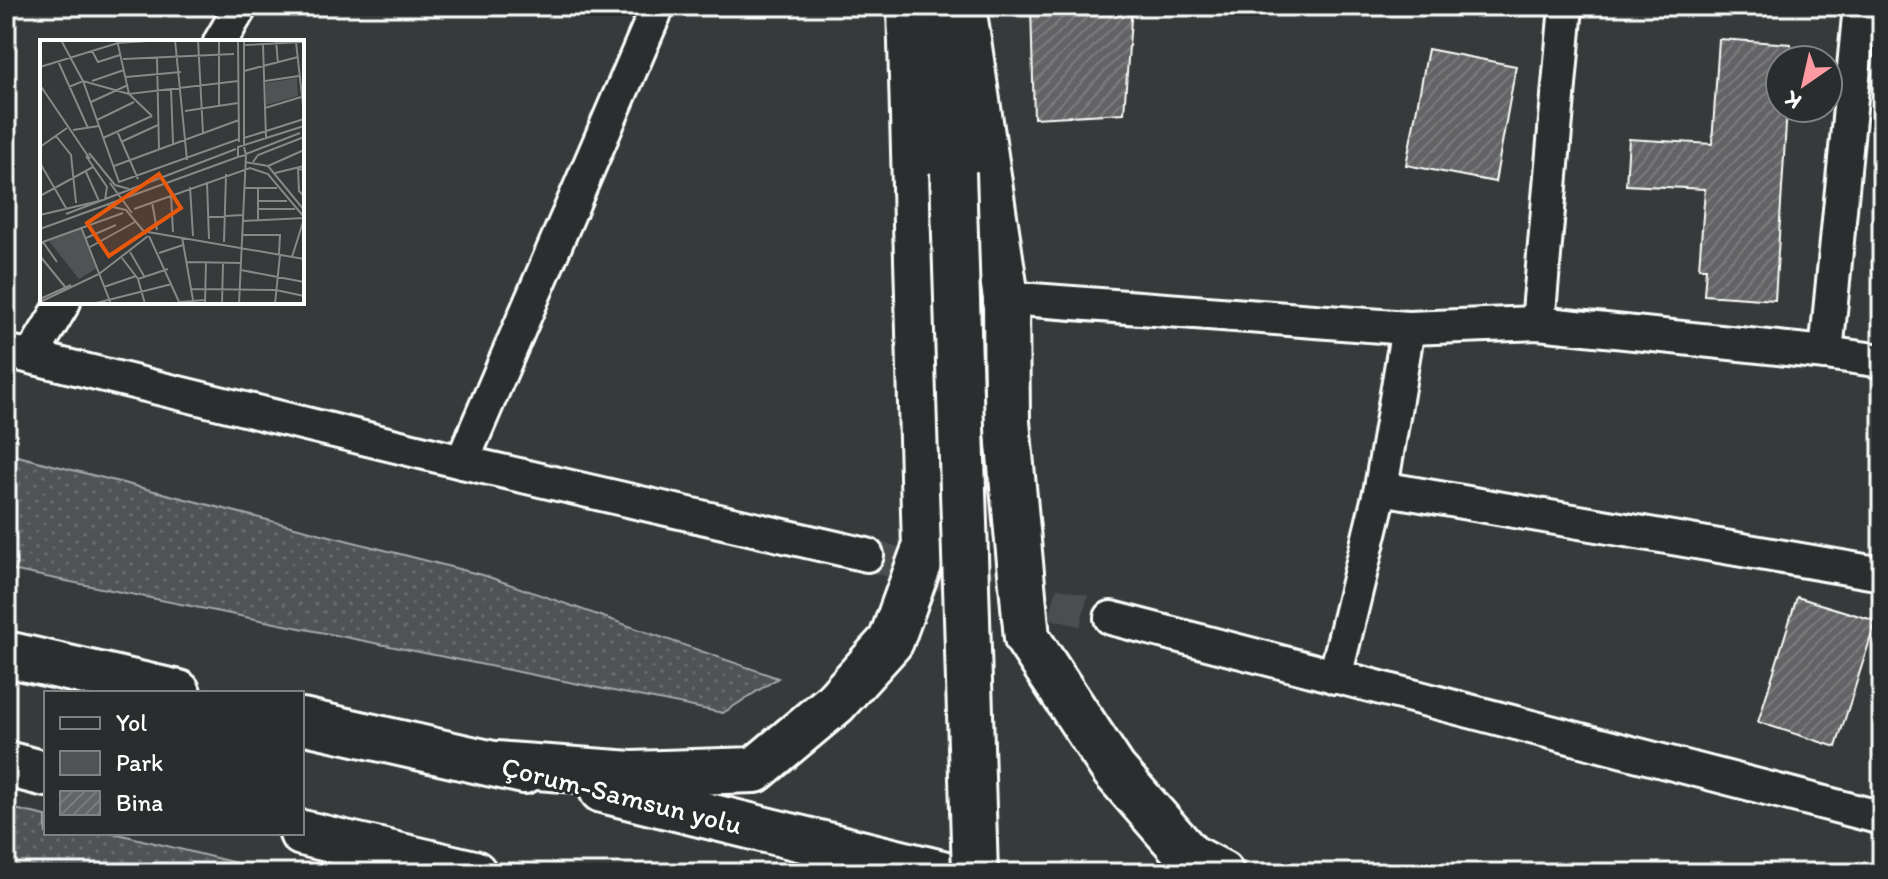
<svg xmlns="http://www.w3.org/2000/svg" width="1888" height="879" viewBox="0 0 1888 879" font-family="Itim,sans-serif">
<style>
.green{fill:url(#green-dots);stroke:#a8a9aa;stroke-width:2}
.building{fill:url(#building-hatch);stroke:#fff;stroke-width:2}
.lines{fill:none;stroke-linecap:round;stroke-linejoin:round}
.street-tunnel{stroke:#4b4e4f;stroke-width:32;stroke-dasharray:32 16;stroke-linecap:butt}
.street-casing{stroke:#fff;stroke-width:38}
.secondary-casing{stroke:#fff;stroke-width:50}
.highway-casing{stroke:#fff;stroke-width:50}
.street{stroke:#2a2d2e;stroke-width:32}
.secondary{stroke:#2a2d2e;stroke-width:44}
.highway{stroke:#2a2d2e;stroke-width:44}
.secondary-bridge-casing{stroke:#fff;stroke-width:50;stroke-linecap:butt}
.secondary-bridge{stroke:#2a2d2e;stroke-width:44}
.labels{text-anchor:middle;stroke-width:6;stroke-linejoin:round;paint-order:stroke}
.street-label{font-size:28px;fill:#fff;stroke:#2a2d2e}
.inset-road{fill:none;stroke:#878989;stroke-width:2}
.view{fill:#e8590c;fill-opacity:0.15;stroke:#e8590c;stroke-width:4}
.inset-edge{fill:none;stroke:#fff;stroke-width:4}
</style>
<defs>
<pattern id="green-dots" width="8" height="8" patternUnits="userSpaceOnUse" patternTransform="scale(2)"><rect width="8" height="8" fill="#505354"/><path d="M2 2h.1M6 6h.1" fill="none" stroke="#6a6d6e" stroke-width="1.8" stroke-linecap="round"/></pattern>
<pattern id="building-hatch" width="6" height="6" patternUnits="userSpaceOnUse" patternTransform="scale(2)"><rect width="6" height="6" fill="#636465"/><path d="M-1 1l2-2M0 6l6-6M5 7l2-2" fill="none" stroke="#7a7b7c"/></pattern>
</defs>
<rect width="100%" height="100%" fill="#373a3b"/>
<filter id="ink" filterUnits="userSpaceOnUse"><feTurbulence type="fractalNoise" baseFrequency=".0125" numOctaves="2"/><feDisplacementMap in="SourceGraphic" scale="16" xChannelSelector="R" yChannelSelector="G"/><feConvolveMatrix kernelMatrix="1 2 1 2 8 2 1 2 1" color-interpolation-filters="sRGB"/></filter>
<g filter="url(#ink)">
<g class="green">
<polygon points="6,453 486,576 778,678 723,713 6,569"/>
<polygon points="6,807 46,816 46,833 114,833 277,873 6,873"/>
</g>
<g class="building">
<polygon points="1031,6 1132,6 1124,113 1034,118"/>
<polygon points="1719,39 1791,44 1790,60 1780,60 1780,108 1787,108 1775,300 1704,295 1706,268 1699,268 1705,189 1626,185 1629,139 1712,144"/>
<polygon points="1428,49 1516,66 1495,182 1406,165"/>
<polygon points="1797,597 1876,621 1836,747 1758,722"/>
</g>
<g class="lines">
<polyline class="street-tunnel" points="867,555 1111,618"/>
<defs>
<g id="street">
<polyline points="220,42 241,6"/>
<polyline points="1006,298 1408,328 1538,323 1826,353 1882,361"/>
<polyline points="1538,323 1566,6"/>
<polyline points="6,351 462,462 867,555"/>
<polyline points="1826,353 1860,6"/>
<polyline points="31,357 64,302"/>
<polyline points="462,462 658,6"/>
<polyline points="1381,488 1882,574"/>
<polyline points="1111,618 1882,818"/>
<polyline points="1335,677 1381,488 1408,328"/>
</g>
<polyline id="secondary" points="936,6 953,172"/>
<g id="highway">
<polyline points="963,6 1006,298 1007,422 1027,638 1114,770 1189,856 1221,873"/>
<polyline points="6,654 178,693"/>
<polyline points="302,721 524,771"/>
<polyline points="6,764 46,774"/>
<polyline points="496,764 632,774 755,770 835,703 891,641 925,548 910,6"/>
<polyline points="602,790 942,873"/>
<polyline points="302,833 474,873"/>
</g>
</defs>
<use href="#street" class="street-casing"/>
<use href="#secondary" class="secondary-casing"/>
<use href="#highway" class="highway-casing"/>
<use href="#street" class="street"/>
<use href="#secondary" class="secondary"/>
<use href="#highway" class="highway"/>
<defs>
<polyline id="secondary-bridge" points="953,172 975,873"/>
</defs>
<use href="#secondary-bridge" class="secondary-bridge-casing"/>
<use href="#secondary-bridge" class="secondary-bridge"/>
</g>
</g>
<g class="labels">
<g class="street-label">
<text transform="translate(622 795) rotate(14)" y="10">Çorum-Samsun yolu</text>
</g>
</g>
<g transform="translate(40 40)">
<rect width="264" height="264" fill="#373a3b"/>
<path d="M 257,38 L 258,56 L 226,65 L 226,43 Z" fill="#505354"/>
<path d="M 40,188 L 57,228 L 39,239 L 9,201 Z" fill="#505354"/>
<path class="inset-road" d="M 21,0 L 43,41 L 79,142 L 199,99M 77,0 L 89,54 L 198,41M 135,0 L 147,120M 158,0 L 163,93M 198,0 L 199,102M 204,0 L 204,105M 236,0 L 238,24M 256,2 L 264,74M 204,5 L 264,2M 223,5 L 226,98M 52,11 L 58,22 L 80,15M 117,18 L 119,110M 83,19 L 194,14M 18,21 L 48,88M 0,27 L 78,3 L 122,0M 204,31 L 258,17M 86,37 L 141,32M 52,41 L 84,30M 225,41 L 259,36M 0,45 L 50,119M 29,47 L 43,41 L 89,54 L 112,76M 131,48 L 133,104M 51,62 L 88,45M 179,66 L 179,0M 225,68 L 261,57M 145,71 L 198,63M 57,80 L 94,62M 33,90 L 59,86M 77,91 L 98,139M 16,96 L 31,115 L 36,163M 63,98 L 112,76M 204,98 L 264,79M 81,102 L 118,85M 0,107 L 27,88M 204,107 L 206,115 L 198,117 L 198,107 L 264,86M 49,113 L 75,145 L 89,149M 206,114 L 260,93M 46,116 L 67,147 L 65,160M 205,122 L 228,126 L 264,170M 213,122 L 218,115 L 264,97M 0,123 L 26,168M 74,126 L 199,80M 228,126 L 264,110M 264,130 L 258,129 L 259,151 L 264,156M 235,133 L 264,126M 167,142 L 169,199M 70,143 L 92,173M 150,147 L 153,196M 204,148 L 237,148M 131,155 L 133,192M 0,156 L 53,127M 218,161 L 247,161M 112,162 L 117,190M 68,166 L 86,170 L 106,194M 94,169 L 210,128 L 228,134 L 264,177M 218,169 L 255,169M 26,174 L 196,109M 0,175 L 59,161 L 46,132M 168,177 L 203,175M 203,181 L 264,178M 218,181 L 218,148M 41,187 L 71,264M 0,189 L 198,117M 108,192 L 264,219M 203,195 L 240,195 L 239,214M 109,196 L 140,264M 142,197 L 153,260M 46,198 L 76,185M 3,202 L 17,222M 184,202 L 186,134M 0,203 L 83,173M 50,207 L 95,182M 90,212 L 104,236M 119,213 L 143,205M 0,216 L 26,248M 252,217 L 264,179M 82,218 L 98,239 L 105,264M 146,222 L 202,223M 201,230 L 264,242M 98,239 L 128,229M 64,247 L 96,236M 151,249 L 236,250 L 264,256M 0,259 L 31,245M 0,262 L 59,234 L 108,196M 140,262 L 165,260M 52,264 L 132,244M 165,264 L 166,222M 182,264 L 183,223M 199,264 L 206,115M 235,264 L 240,215"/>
<path class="view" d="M 119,134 L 141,168 L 69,216 L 47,183 Z"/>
<rect width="264" height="264" class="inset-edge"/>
</g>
<rect width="1888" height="879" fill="none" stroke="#2a2d2e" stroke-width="32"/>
<rect x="16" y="16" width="1856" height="847" fill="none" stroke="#fff" stroke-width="3" filter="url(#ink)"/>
<rect x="44" y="691" width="260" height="144" fill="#2a2d2e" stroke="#7f8182" stroke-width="2"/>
<rect x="60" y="717" width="40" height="12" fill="#2a2d2e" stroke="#7f8182" stroke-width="2"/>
<text x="116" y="731" font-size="24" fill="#ffffff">Yol</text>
<rect x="60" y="751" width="40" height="24" fill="#505354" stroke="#7f8182" stroke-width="2"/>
<text x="116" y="771" font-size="24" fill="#ffffff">Park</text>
<rect x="60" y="791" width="40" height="24" fill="url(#building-hatch)" stroke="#7f8182" stroke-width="2"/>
<text x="116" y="811" font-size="24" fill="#ffffff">Bina</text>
<g transform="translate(1804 84) rotate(214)"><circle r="38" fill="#2a2d2e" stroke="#7f8182" stroke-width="2"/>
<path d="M0-6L14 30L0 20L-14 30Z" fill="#ff9aa2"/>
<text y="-12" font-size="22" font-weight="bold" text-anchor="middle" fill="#ffffff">K</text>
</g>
</svg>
